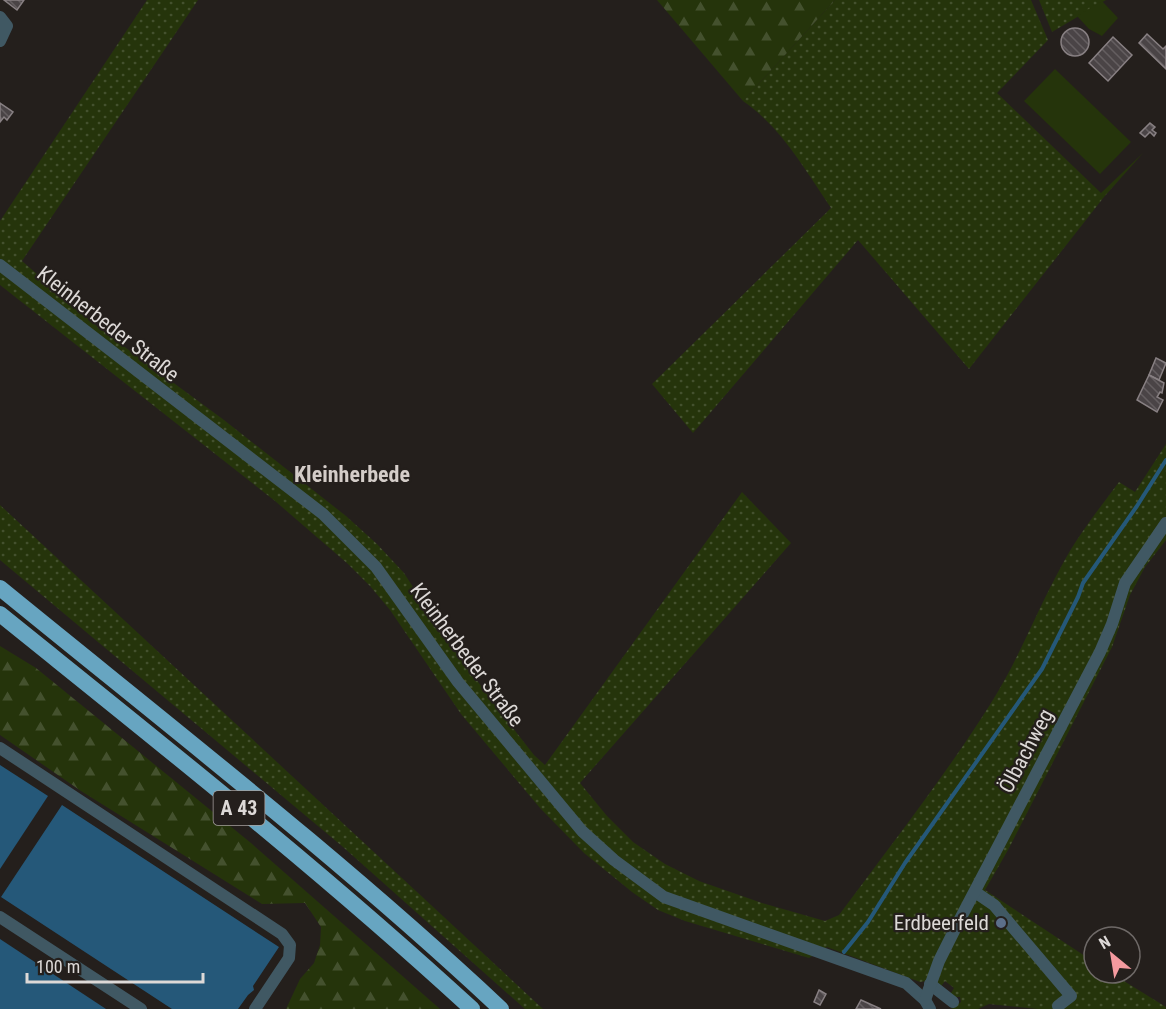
<svg xmlns="http://www.w3.org/2000/svg" width="1166" height="1009" viewBox="0 0 1166 1009" font-family="'Roboto Condensed',sans-serif">
<style>
.grass{fill:url(#grass-dots)}
.forest{fill:url(#forest-firs)}
.park{fill:#25340b}
.water{fill:#255879}
.lines{fill:none;stroke-linecap:round;stroke-linejoin:round}
.stream{stroke:#255879;stroke-width:4}
.building{fill:url(#building-back-hatch);stroke:#888083;stroke-width:1.5}
.minor{stroke:#405863;stroke-width:12}
.highway{stroke:#67a5c1;stroke-width:16}
.service-dot{fill:#5c6f8a;stroke:#241f1c;stroke-width:2}
.labels{text-anchor:middle;stroke-width:4.5;stroke-linejoin:round;paint-order:stroke}
.shield{fill:#241f1c;stroke:#a6a19f;stroke-width:1.5}
.shield-label{font-size:20px;font-weight:bold;fill:#ddd9d7}
.street-label{font-size:21px;fill:#ddd9d7;stroke:#241f1c}
.poi-label{font-size:21px;fill:#ddd9d7;stroke:#241f1c;text-anchor:end}
.neighbourhood-label{font-size:22px;font-weight:bold;fill:#d4cdc9;stroke:#241f1c}
</style>
<defs>
<pattern id="grass-dots" width="8" height="8" patternUnits="userSpaceOnUse" patternTransform="scale(1.5)"><rect width="8" height="8" fill="#25340b"/><path d="M2 2h.1M6 6h.1" fill="none" stroke="#44512e" stroke-width="1.8" stroke-linecap="round"/></pattern>
<pattern id="forest-firs" width="22" height="20" patternUnits="userSpaceOnUse" patternTransform="scale(1.5)"><rect width="22" height="20" fill="#25340b"/><path d="M5 1l3.5 6h-7zM16 11l3.5 6h-7z" fill="#44512e"/></pattern>
<pattern id="building-back-hatch" width="6" height="6" patternUnits="userSpaceOnUse" patternTransform="scale(1.5)"><rect width="6" height="6" fill="#4a4446"/><path d="M-1 5l2 2M0 0l6 6M5-1l2 2" fill="none" stroke="#645e60"/></pattern>
</defs>
<rect width="100%" height="100%" fill="#241f1c"/>
<g class="grass">
<path d="M 147,0 L 198,0 L 22,261 L 99,328 L 224,420 L 346,516 L 377,544 L 404,573 L 448,641 L 495,705 L 534,755 L 545,765 L 742,492 L 791,543 L 580,783 L 607,816 L 633,842 L 665,864 L 699,881 L 762,903 L 825,921 L 839,915 C 891,845 945,776 991,703 C 1019,659 1037,610 1062,565 C 1078,535 1099,509 1119,482 L 1135,492 L 1166,444 L 1166,540 L 1145,567 L 1130,595 L 1112,647 L 1008,850 L 985,890 L 1094,962 L 1094,973 L 1111,973 L 1166,1007 L 1166,1009 L 1038,1009 L 989,1004 L 978,1009 L 951,1009 L 961,1002 L 960,997 L 951,997 L 951,993 L 954,988 L 945,981 L 939,989 L 926,981 L 920,982 L 827,947 L 809,958 L 685,921 L 658,910 L 632,892 L 584,853 L 540,808 L 461,714 L 390,610 L 370,586 L 348,564 L 275,501 L 0,285 L 0,221 Z"/>
<path d="M 835,0 L 1031,0 L 1048,40 L 997,93 L 1101,193 L 1143,153 L 1104,197 L 969,369 L 858,240 L 693,433 L 652,384 L 831,208 C 805,170 781,127 743,101 Z"/>
<polygon points="1039,0 1106,0 1052,32"/>
<polygon points="0,505 543,1009 525,1009 343,847 0,560"/>
</g>
<g class="forest">
<polygon points="657,0 835,0 743,101"/>
<polygon points="0,646 36,668 251,843 440,1009 286,1009 300,979 314,963 320,945 321,927 305,903 262,904 81,791 0,735"/>
</g>
<g class="park">
<polygon points="1102,1 1118,18 1102,36 1089,29 1077,16"/>
<polygon points="1055,69 1131,142 1100,174 1024,101"/>
</g>
<g class="water">
<polygon points="0,765 48,796 0,869"/>
<polygon points="62,805 279,947 253,986 254,990 248,995 238,1009 172,1009 1,897"/>
<polygon points="0,939 106,1009 0,1009"/>
</g>
<g class="lines">
<polyline class="stream" points="844,952 868,922 905,863 1042,669 1078,597 1083,583 1137,506 1166,460"/>
</g>
<g class="building">
<polygon points="4,0 24,0 17,10"/>
<circle cx="1075" cy="42" r="14"/>
<polygon points="1147,34 1163,49 1166,46 1166,69 1139,43"/>
<polygon points="1113,37 1132,55 1108,81 1089,63"/>
<polygon points="0,103 13,112 7,120 4,117 0,122"/>
<polygon points="1150,123 1155,127 1152,130 1156,133 1154,136 1150,132 1145,137 1140,133"/>
<polygon points="1156,358 1166,363 1159,380 1149,375"/>
<polygon points="1149,375 1164,383 1162,393 1160,392 1157,397 1163,400 1157,412 1137,400"/>
<polygon points="819,990 826,994 820,1005 814,1002"/>
<polygon points="861,1000 881,1009 856,1009"/>
</g>
<g class="lines">
<g class="minor">
<polyline points="0,17 7,26 0,41"/>
<polyline points="0,265 323,514 376,567 458,682 582,831 614,860 664,897 906,983 925,1000 930,1009"/>
<polyline points="0,748 282,934 290,945 289,958 255,1009"/>
<polyline points="975,892 994,905 1071,996 1058,1006"/>
<polyline points="0,917 141,1009"/>
<polyline points="930,984 953,1002"/>
<polyline points="925,1000 939,961 958,923 1100,652 1112,624 1125,583 1166,523"/>
</g>
<g class="highway">
<path d="M 0,588 C 169,726 342,860 501,1009"/>
<path d="M 0,614 C 160,743 321,870 472,1009"/>
</g>
</g>
<circle class="service-dot" cx="1001" cy="923" r="6"/>
<g class="labels">
<rect class="shield" x="213.5" y="791" width="51" height="34" rx="4.5"/>
<g class="shield-label">
<text x="239" y="815">A 43</text>
</g>
<g class="street-label">
<text transform="translate(108 324) rotate(38)" y="7">Kleinherbeder Straße</text>
<text transform="translate(467 655) rotate(53)" y="7">Kleinherbeder Straße</text>
<text transform="translate(1026 751) rotate(-62)" y="7">Ölbachweg</text>
</g>
<g class="poi-label">
<text x="989" y="930">Erdbeerfeld</text>
</g>
<g class="neighbourhood-label">
<text x="352" y="482">Kleinherbede</text>
</g>
</g>
<g transform="translate(1112 955) rotate(330)"><circle r="28" fill="#241f1c" stroke="#6e6967" stroke-width="1.5"/>
<path d="M0-4.5L10 22L0 15L-10 22Z" fill="#f49a9f"/>
<text y="-9" font-size="16" font-weight="bold" text-anchor="middle" fill="#ddd9d7">N</text>
</g>
<path d="M27 973v9h176v-9" fill="none" stroke="#ddd9d7" stroke-width="3"/>
<text x="36" y="973" font-size="18" fill="#ddd9d7" stroke="#241f1c" stroke-width="4.5" paint-order="stroke">100 m</text>
</svg>
